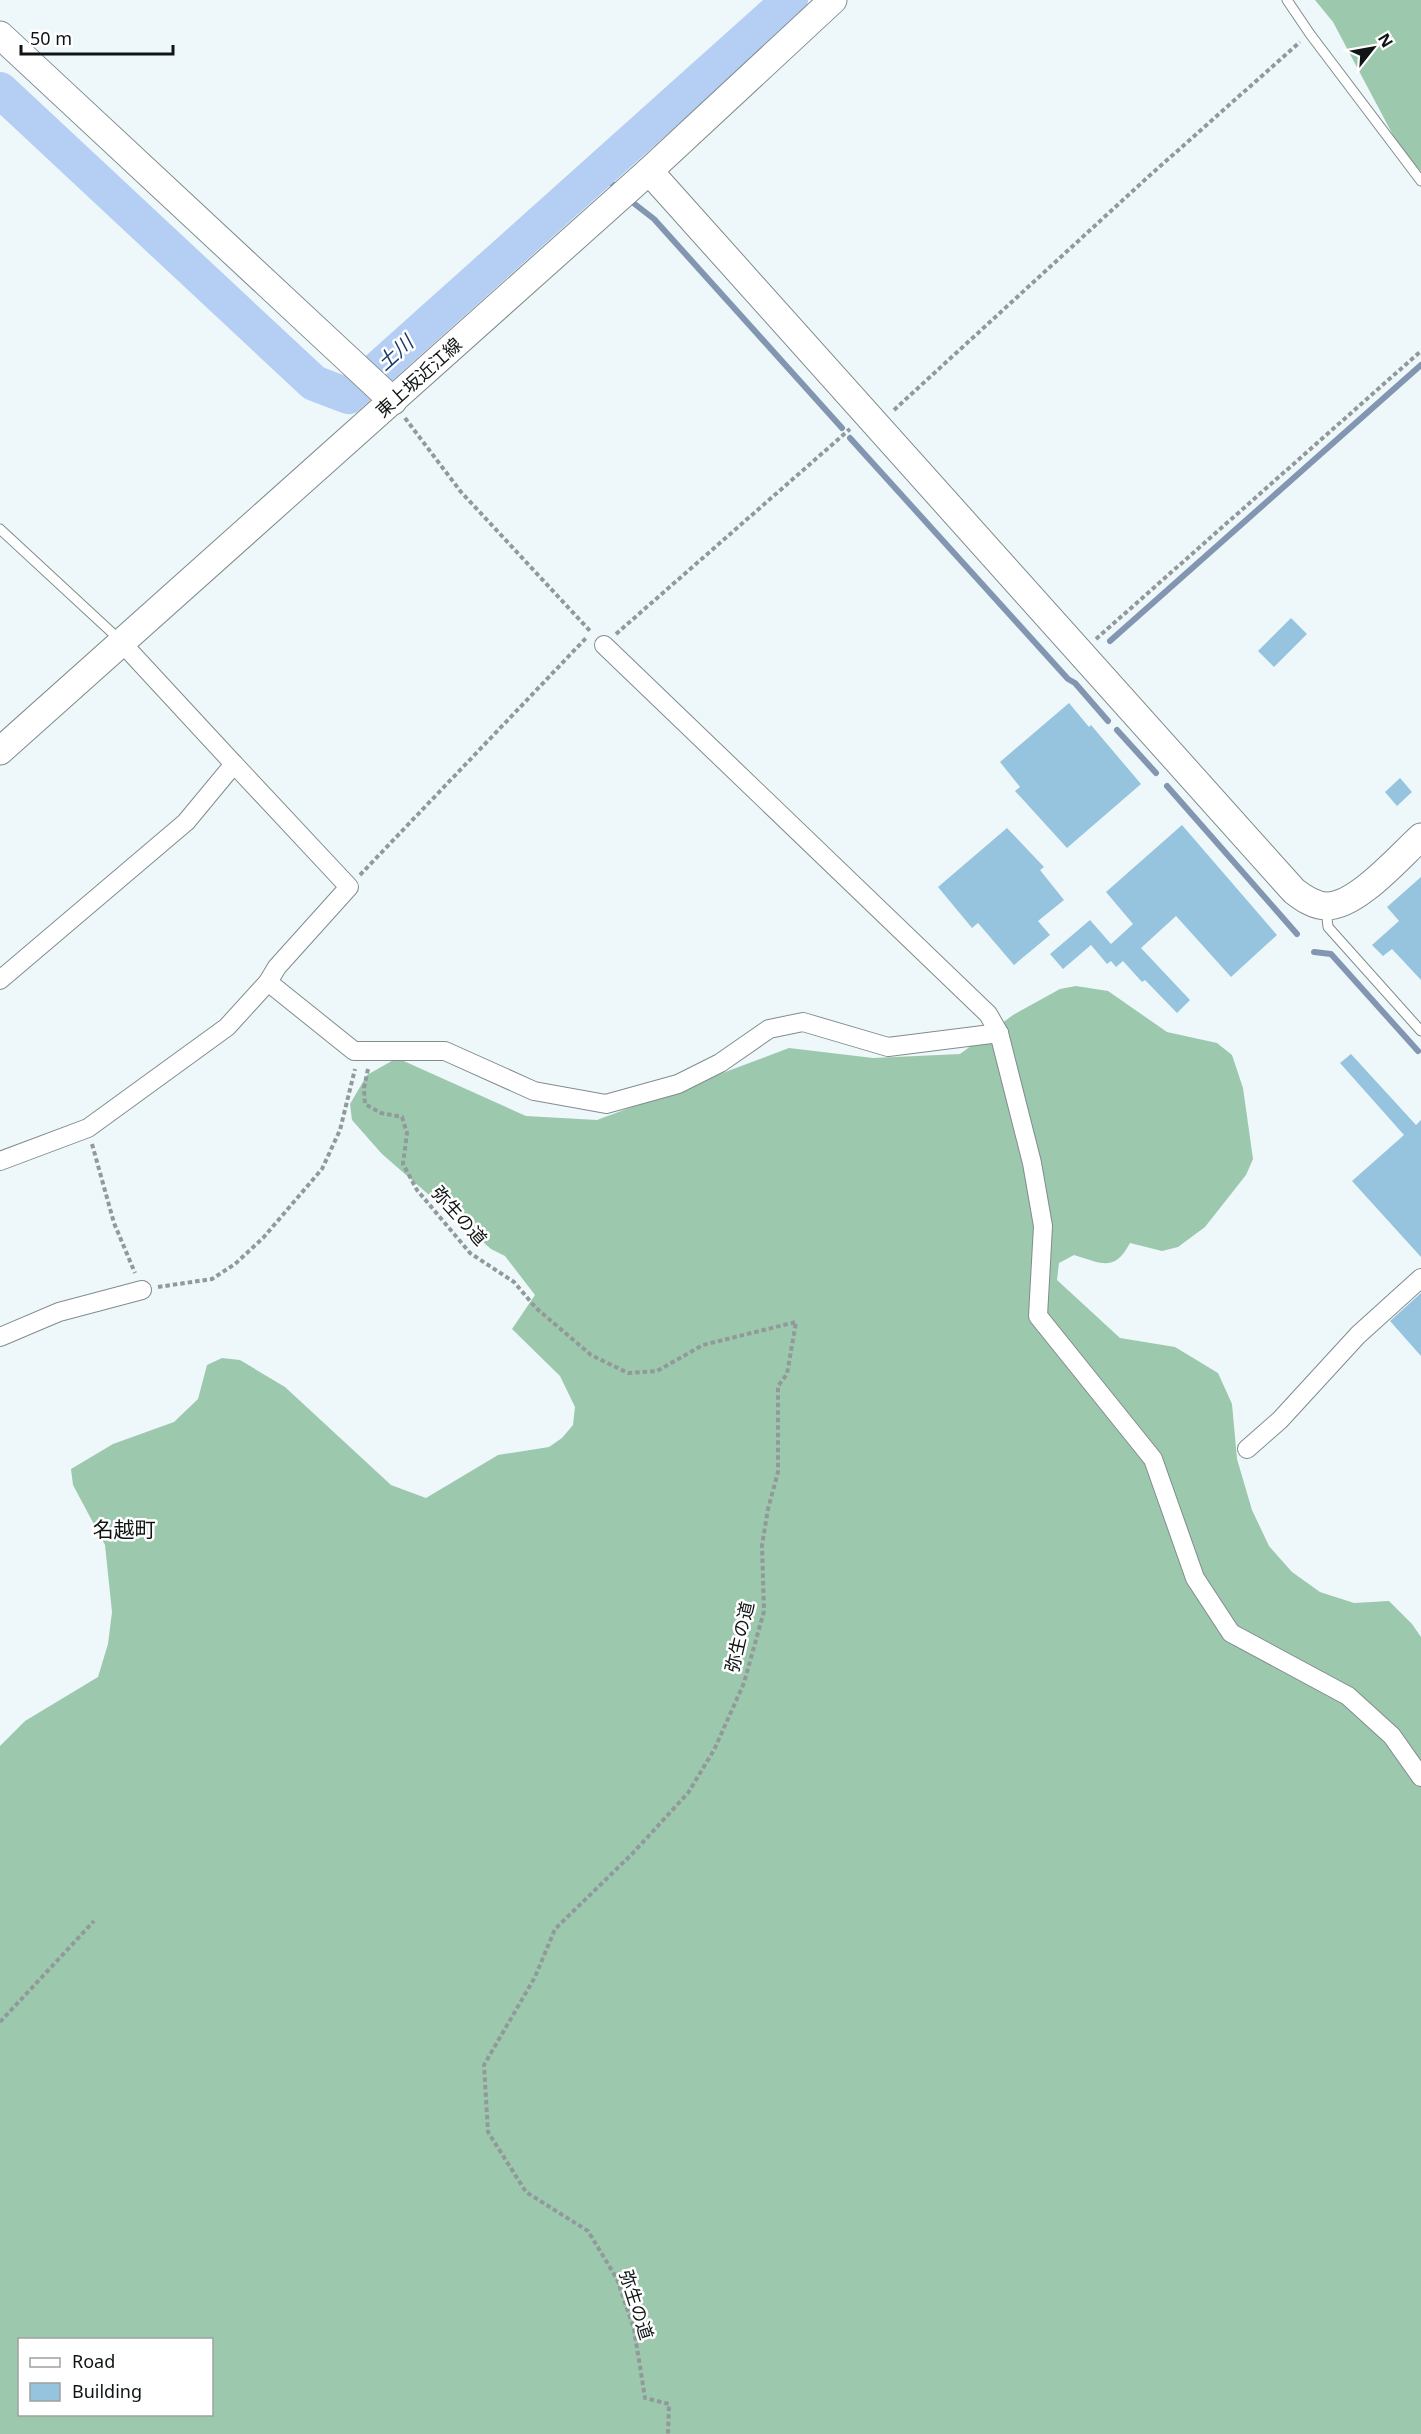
<svg xmlns="http://www.w3.org/2000/svg" width="1421" height="2434" viewBox="0 0 1421 2434" font-family="'Noto Sans','Noto Sans JP',sans-serif">
<style>
.forest{fill:#9cc8ad;fill-rule:evenodd}
.lines{fill:none;stroke-linecap:round;stroke-linejoin:round}
.stream{stroke:#8396b1;stroke-width:6}
.river{stroke:#b4cef4;stroke-width:36}
.building{fill:#96c4de}
.lane-casing{stroke:#828c8d;stroke-width:11}
.street-casing{stroke:#828c8d;stroke-width:20}
.secondary-casing{stroke:#828c8d;stroke-width:29}
.path{stroke:#92999b;stroke-width:4;stroke-dasharray:4.5 3;stroke-linecap:butt}
.lane{stroke:#fff;stroke-width:9}
.street{stroke:#fff;stroke-width:18}
.secondary{stroke:#fff;stroke-width:27}
.labels{text-anchor:middle;stroke-width:5;stroke-linejoin:round;paint-order:stroke}
.street-label{font-size:18px;fill:#101414;stroke:#fff}
.water-label{font-size:20px;font-style:italic;fill:#1a3b69;stroke:#fff}
.quarter-label{font-size:21px;fill:#101414;stroke:#fff}
</style>
<rect width="100%" height="100%" fill="#eef8fa"/>
<g class="forest">
<polygon points="1315,0 1421,0 1421,171 1403,154 1333,22"/>
<path d="M 1076,986 L 1108,991 L 1167,1032 L 1217,1043 L 1232,1055 L 1243,1088 L 1253,1159 L 1246,1175 L 1205,1227 L 1178,1247 L 1162,1251 L 1130,1243 C 1114,1273 1101,1263 1074,1255 L 1059,1263 L 1057,1280 L 1120,1338 L 1175,1347 L 1218,1373 L 1232,1404 L 1237,1459 L 1252,1510 L 1269,1546 L 1292,1572 L 1320,1592 L 1354,1603 L 1389,1601 L 1412,1624 L 1421,1637 L 1421,2434 L 0,2434 L 0,1746 L 25,1721 L 98,1677 L 108,1644 L 112,1612 L 105,1545 L 73,1485 L 71,1469 L 113,1444 L 174,1422 L 198,1399 L 207,1365 L 222,1358 L 240,1360 L 285,1387 L 391,1485 L 426,1498 L 498,1455 L 549,1447 L 562,1438 L 573,1425 L 575,1407 L 560,1376 L 512,1329 L 535,1295 L 505,1256 L 491,1249 L 382,1154 L 352,1120 L 350,1104 L 367,1075 L 397,1058 L 526,1116 L 597,1120 L 789,1048 L 873,1058 L 960,1054 L 1013,1015 L 1060,989 ZM 20,2340 L 212,2340 L 212,2414 L 20,2414 Z"/>
</g>
<g class="lines">
<g class="stream">
<polyline points="598,171 618,189"/>
<polyline points="627,198 654,219 842,428"/>
<polyline points="850,438 1068,679 1075,683 1108,721"/>
<polyline points="1110,641 1421,365"/>
<polyline points="1117,730 1156,773"/>
<polyline points="1167,786 1297,934"/>
<polyline points="1314,952 1331,954 1418,1051"/>
</g>
<polyline class="river" points="0,90 314,383 348,396 790,0"/>
</g>
<g class="building">
<polygon points="1291,618 1307,634 1274,667 1258,651"/>
<polygon points="1069,703 1089,727 1091,725 1141,784 1067,848 1015,791 1020,787 1000,762"/>
<polygon points="1400,778 1412,792 1397,806 1385,792"/>
<polygon points="1182,825 1277,935 1231,977 1176,916 1141,948 1190,1000 1177,1013 1145,980 1142,982 1123,961 1116,967 1111,961 1107,964 1091,945 1063,969 1050,954 1090,920 1111,944 1133,924 1106,892"/>
<polygon points="1007,828 1044,867 1040,870 1064,900 1038,921 1050,935 1014,965 978,923 972,928 938,887"/>
<polygon points="1421,877 1421,980 1392,949 1383,956 1372,945 1399,921 1387,907"/>
<polygon points="1351,1054 1416,1125 1421,1120 1421,1257 1352,1181 1404,1135 1340,1063"/>
<polygon points="1421,1293 1421,1356 1390,1321"/>
</g>
<g class="lines">
<defs>
<g id="lane">
<polyline points="1287,0 1310,34 1421,181"/>
<polyline points="0,529 121,641"/>
<polyline points="1326,909 1328,927 1421,1031"/>
</g>
<g id="street">
<polyline points="604,645 988,1014 999,1033 1032,1163 1043,1226 1038,1316 1153,1459 1195,1578 1231,1633 1348,1696 1392,1736 1421,1777"/>
<polyline points="0,980 186,822 234,764 122,643"/>
<polyline points="268,982 354,1051 445,1051 534,1091 606,1104 678,1084 720,1063 769,1029 803,1022 888,1047 999,1033"/>
<polyline points="0,1161 88,1128 227,1027 268,982 277,967 349,887 234,764"/>
<polyline points="0,1337 59,1312 142,1290"/>
<polyline points="1247,1449 1280,1420 1358,1335 1421,1278"/>
</g>
<g id="secondary">
<polyline points="0,35 393,401"/>
<path d="M 649,171 L 1294,891 C 1303,898 1314,906 1327,906 C 1357,906 1400,856 1421,837"/>
<polyline points="0,751 649,171 833,0"/>
</g>
</defs>
<use href="#lane" class="lane-casing"/>
<use href="#street" class="street-casing"/>
<use href="#secondary" class="secondary-casing"/>
<g class="path">
<polyline points="894,410 1148,177 1300,42"/>
<polyline points="405,418 461,492 591,632"/>
<polyline points="616,634 850,429"/>
<polyline points="1096,639 1421,351"/>
<polyline points="360,875 587,637"/>
<polyline points="368,1069 364,1088 365,1104 381,1113 402,1117 407,1133 403,1164 417,1190 470,1253 514,1282 536,1308 591,1355 628,1373 657,1371 703,1345 796,1322 787,1374 778,1386 778,1472 768,1509 762,1545 764,1611 744,1683 714,1750 688,1793 632,1854 555,1929 535,1977 484,2065 488,2132 526,2192 588,2231 617,2279 634,2329 645,2398 669,2404 668,2434"/>
<polyline points="92,1144 114,1223 135,1273"/>
<polyline points="158,1287 212,1279 235,1264 263,1238 322,1169 340,1130 355,1069"/>
<polyline points="0,2022 94,1921"/>
</g>
<use href="#lane" class="lane"/>
<use href="#street" class="street"/>
<use href="#secondary" class="secondary"/>
</g>
<g class="labels">
<g class="street-label">
<text transform="translate(419 378) rotate(-42)" y="6">東上坂近江線</text>
<text transform="translate(459 1216) rotate(48)" y="6">弥生の道</text>
<text transform="translate(740 1637) rotate(-77)" y="6">弥生の道</text>
<text transform="translate(636 2305) rotate(72)" y="6">弥生の道</text>
</g>
<g class="water-label">
<text transform="translate(395 353) rotate(-42)" y="7">土川</text>
</g>
<g class="quarter-label">
<text x="124" y="1537">名越町</text>
</g>
</g>
<rect x="18" y="2338" width="195" height="78" fill="#ffffff" stroke="#9fa1a1" stroke-width="1.5"/>
<rect x="30" y="2358" width="30" height="9" fill="#ffffff" stroke="#9fa1a1" stroke-width="1.5"/>
<text x="72" y="2368" font-size="18" fill="#101414">Road</text>
<rect x="30" y="2383" width="30" height="18" fill="#96c4de" stroke="#9fa1a1" stroke-width="1.5"/>
<text x="72" y="2398" font-size="18" fill="#101414">Building</text>
<g transform="translate(1373 48) rotate(59)" stroke="#ffffff" stroke-width="4.5" paint-order="stroke">
<path d="M0-4.5L10 22L0 15L-10 22Z" fill="#101414"/>
<text y="-9" font-size="16" font-weight="bold" text-anchor="middle" fill="#101414">N</text>
</g>
<path d="M21 45v9h152v-9" fill="none" stroke="#101414" stroke-width="3"/>
<text x="30" y="45" font-size="18" fill="#101414" stroke="#ffffff" stroke-width="4.5" paint-order="stroke">50 m</text>
</svg>
